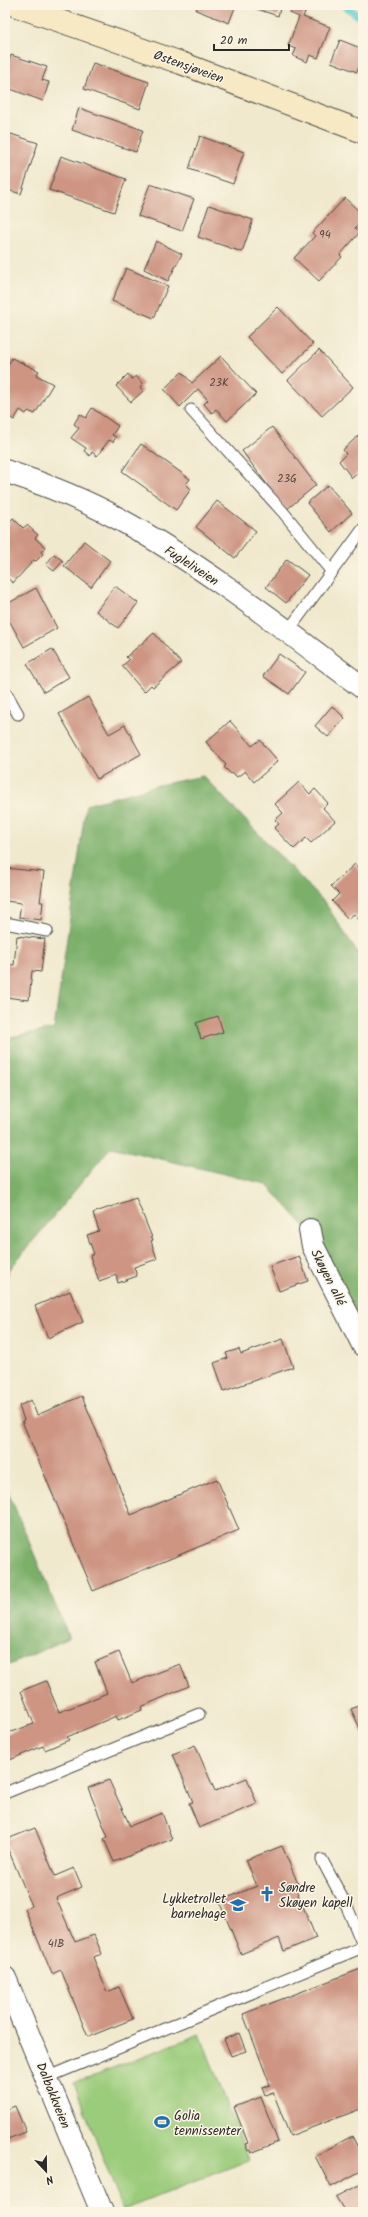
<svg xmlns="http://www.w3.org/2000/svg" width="368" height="2217" viewBox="0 0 368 2217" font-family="Kalam,sans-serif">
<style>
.green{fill:#9bcc7b;stroke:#637c53}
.forest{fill:#7cb06b;stroke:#546e4b}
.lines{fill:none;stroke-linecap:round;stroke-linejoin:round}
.stream{stroke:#5cc9d0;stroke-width:8}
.building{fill:#ce9583}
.lane-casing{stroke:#494843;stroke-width:13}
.street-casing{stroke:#494843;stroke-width:24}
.secondary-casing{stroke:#494843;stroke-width:24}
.lane{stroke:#fff;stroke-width:11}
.street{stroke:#fff;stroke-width:22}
.secondary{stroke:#f7e9c3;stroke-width:22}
.labels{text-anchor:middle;stroke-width:3;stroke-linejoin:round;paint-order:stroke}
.number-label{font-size:11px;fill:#544641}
.street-label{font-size:13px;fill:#2b2b2b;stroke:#fcf5e5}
.poi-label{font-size:13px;fill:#2b2b2b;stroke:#fcf5e5;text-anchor:start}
</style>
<rect width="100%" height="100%" fill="#fcf5e5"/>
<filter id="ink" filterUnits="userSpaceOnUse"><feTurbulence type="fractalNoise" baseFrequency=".025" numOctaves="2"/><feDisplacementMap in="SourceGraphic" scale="8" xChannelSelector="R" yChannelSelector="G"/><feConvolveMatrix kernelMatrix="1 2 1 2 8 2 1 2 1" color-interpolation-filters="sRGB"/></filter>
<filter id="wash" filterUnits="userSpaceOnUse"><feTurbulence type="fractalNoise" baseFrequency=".012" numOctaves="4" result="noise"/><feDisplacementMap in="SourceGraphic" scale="16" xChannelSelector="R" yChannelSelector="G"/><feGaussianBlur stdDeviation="0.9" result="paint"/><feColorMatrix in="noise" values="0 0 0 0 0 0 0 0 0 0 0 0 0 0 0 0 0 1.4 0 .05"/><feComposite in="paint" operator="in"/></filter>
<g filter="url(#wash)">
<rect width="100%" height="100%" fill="#f0e9ce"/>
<polygon class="green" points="200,2034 249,2160 123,2210 74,2083"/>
<g class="forest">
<polygon points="203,776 325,903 363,961 363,1331 310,1232 266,1184 111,1147 9,1270 5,1282 5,1038 54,1029 86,805 159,785"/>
<polygon points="5,1484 69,1638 5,1667"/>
</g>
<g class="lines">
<polyline class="stream" points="344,5 363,19"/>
</g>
<g id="blocks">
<g class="building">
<polygon points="198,5 236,5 229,23 196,10"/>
<polygon points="255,5 281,5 278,16 254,8"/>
<polygon points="293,5 308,5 303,17 330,27 318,58 310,55 307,62 293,56 296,49 288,46 299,17 290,13"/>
<polygon points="340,40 363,49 363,58 357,72 331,62"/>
<polygon points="11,55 47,67 42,80 49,82 43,101 5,87 5,72"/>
<polygon points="93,63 149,82 140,109 84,89"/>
<polygon points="79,108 143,130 136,152 72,130"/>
<polygon points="5,132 38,143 21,194 5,189"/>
<polygon points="200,136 244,152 233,184 189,169"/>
<polygon points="61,156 126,179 114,212 49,190"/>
<polygon points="150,184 194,199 182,231 138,216"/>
<polygon points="345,198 363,215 363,220 355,228 360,232 340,255 342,257 319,281 294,258 315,236 312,233"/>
<polygon points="209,205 253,220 242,252 198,237"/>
<polygon points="156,241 182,254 168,281 144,269"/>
<polygon points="126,268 168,286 154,318 112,301"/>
<polygon points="278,307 313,344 282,374 247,337"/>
<polygon points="319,350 353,387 322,416 288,380"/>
<polygon points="221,356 256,394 227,421 216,409 212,413 204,404 208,400 198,389 180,407 164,389 182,372 192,383"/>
<polygon points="12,358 39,371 36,375 53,384 35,414 28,411 26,414 20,410 14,420 5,414 5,370"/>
<polygon points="128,374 132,379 136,376 143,384 140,387 143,391 131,402 116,386"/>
<polygon points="92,408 118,426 112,435 116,437 113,442 109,440 97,456 92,452 90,456 84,451 86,448 71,438 79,428 74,424 80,414 86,418"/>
<polygon points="272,427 316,485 286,510 242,451"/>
<polygon points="361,433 363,436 363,474 360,471 352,478 339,461 346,454 343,450"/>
<polygon points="141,444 190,479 186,484 191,489 176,510 122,471"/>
<polygon points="328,485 352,513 331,532 307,503"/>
<polygon points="217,501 256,531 235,558 196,527"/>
<polygon points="13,518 23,528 27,525 38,535 35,538 45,547 41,552 43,554 36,561 34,560 13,583 5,576 5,527"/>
<polygon points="84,541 110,561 91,587 64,566"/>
<polygon points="54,554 63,561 54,571 46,565"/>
<polygon points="287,559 308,575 286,603 266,587"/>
<polygon points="115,586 138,603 118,628 96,611"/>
<polygon points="36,588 57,628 24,647 5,613 5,605"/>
<polygon points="154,633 181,663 153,687 151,685 144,692 122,666 129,660 126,657"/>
<polygon points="52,649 69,677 44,692 27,664"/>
<polygon points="279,654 305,672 289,694 263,676"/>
<polygon points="88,697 109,734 125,725 141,754 97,779 59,714"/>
<polygon points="332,706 345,718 328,737 315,726"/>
<polygon points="230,721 252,746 260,740 278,761 254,782 245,771 237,777 233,773 231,774 224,767 226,765 206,742"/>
<polygon points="299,782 310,794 315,789 328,803 323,808 335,821 311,843 306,838 294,849 274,828 279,824 275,820 283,813 275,804"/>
<polygon points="355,864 361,872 363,870 363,916 359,920 354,914 348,919 332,901 339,894 331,886"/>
<polygon points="5,868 44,872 40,902 43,902 41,920 19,917 21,903 5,901"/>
<polygon points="17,936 45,939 41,972 32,971 29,1000 5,997 5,964 14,965"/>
<polygon points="218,1016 223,1032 201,1039 196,1023"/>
<polygon points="136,1198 153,1240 151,1241 157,1259 134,1267 137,1276 118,1283 116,1275 99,1281 90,1256 94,1254 87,1235 99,1231 93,1213"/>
<polygon points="299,1256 308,1281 279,1291 270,1266"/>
<polygon points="70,1291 83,1322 48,1338 35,1306"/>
<polygon points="283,1339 293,1367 224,1391 214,1363 228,1358 226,1353 239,1349 241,1354"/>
<polygon points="82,1396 131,1515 217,1479 239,1530 93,1591 22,1421 24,1420 19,1406 31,1400 37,1415"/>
<polygon points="119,1652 132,1683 180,1664 189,1686 141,1707 142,1710 118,1720 116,1716 67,1737 69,1740 45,1750 43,1746 5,1762 5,1734 34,1724 21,1691 46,1681 59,1712 86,1702 107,1693 95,1662"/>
<polygon points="363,1704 363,1735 351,1709"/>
<polygon points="195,1745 215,1791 247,1778 257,1804 199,1828 189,1803 193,1802 173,1754"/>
<polygon points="109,1780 130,1826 162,1813 172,1839 114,1862 104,1839 108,1837 88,1788"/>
<polygon points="35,1828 55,1876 74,1868 82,1887 56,1898 75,1942 94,1935 102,1954 93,1957 107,1992 119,1987 133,2019 88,2037 61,1970 52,1974 25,1909 32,1906 5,1842 5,1840"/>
<polygon points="282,1846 299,1886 295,1887 316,1938 284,1951 279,1938 241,1954 219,1901 257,1886 246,1860"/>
<polygon points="363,1968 363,2108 290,2136 273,2092 265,2095 262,2087 270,2085 243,2014"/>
<polygon points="239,2033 246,2051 231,2056 224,2039"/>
<polygon points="261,2097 278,2142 251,2153 250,2150 248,2151 245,2144 248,2143 234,2107"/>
<polygon points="15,2106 26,2132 5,2140 5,2110"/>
<polygon points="352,2136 363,2157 363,2170 331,2187 315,2156"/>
<polygon points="363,2183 363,2212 345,2212 336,2197"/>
</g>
</g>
</g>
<g filter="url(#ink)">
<use href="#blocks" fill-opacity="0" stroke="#494843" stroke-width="1"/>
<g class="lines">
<defs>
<g id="lane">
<polyline points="191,410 283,512 332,572"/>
<polyline points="288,631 363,529"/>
<polyline points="5,691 18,714"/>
<polyline points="5,923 47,931"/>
<polyline points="5,1793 199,1714"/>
<polyline points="322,1860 347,1907 363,1945"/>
<polyline points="48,2077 363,1947"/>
</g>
<g id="street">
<path d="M 5,471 C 44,484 83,499 119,519 C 206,567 284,629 363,688"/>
<polyline points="310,1230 313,1246 363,1345"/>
<polyline points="5,1978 102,2212"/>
</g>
<polyline id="secondary" points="14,5 181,63 363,132"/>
</defs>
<use href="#lane" class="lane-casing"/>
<use href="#street" class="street-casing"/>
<use href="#secondary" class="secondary-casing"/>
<use href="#lane" class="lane"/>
<use href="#street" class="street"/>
<use href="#secondary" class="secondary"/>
</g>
</g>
<defs>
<symbol id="church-bare" viewBox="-9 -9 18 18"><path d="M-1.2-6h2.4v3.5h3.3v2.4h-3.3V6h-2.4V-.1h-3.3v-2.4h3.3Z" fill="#1f6fb2" stroke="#fcf5e5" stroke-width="2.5" paint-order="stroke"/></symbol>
<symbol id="school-bare" viewBox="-9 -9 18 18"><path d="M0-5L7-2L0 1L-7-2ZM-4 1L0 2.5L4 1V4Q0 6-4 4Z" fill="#1f6fb2" stroke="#fcf5e5" stroke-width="2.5" paint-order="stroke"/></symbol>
<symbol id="stadium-bare" viewBox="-9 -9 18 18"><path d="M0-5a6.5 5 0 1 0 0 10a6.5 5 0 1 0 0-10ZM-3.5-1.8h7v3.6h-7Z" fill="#1f6fb2" stroke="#fcf5e5" stroke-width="2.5" paint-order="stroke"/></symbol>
</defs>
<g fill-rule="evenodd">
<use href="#church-bare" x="256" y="1883" width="22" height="22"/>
<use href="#school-bare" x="227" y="1894" width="22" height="22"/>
<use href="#stadium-bare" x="151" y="2111" width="22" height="22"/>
</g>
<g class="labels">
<g class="number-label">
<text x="325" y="238">94</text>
<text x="219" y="386">23K</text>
<text x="287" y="482">23G</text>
<text x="56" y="1947">41B</text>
</g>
<g class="street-label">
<text transform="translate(189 66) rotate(20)" y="5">Østensjøveien</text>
<text transform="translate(192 565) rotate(33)" y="5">Fugleliveien</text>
<text transform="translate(329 1277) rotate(63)" y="5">Skøyen allé</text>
<text transform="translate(54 2095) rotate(68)" y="5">Dalbakkveien</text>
</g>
<g class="poi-label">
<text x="279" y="1892">Søndre<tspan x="279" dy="15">Skøyen kapell</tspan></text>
<text x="226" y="1903" text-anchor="end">Lykketrollet<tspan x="226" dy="15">barnehage</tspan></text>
<text x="174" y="2120">Golia<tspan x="174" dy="15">tennissenter</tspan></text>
</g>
</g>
<rect width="368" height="2217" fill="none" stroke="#fcf5e5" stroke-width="20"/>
<g transform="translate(46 2171) rotate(158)" stroke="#fcf5e5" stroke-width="3" paint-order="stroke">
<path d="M0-3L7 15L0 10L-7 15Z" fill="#2b2b2b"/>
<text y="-6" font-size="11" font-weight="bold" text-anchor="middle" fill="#2b2b2b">N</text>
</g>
<path d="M214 44v6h75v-6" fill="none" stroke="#2b2b2b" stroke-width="2"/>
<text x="220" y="44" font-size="12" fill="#2b2b2b" stroke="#fcf5e5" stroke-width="3" paint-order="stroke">20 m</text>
</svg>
